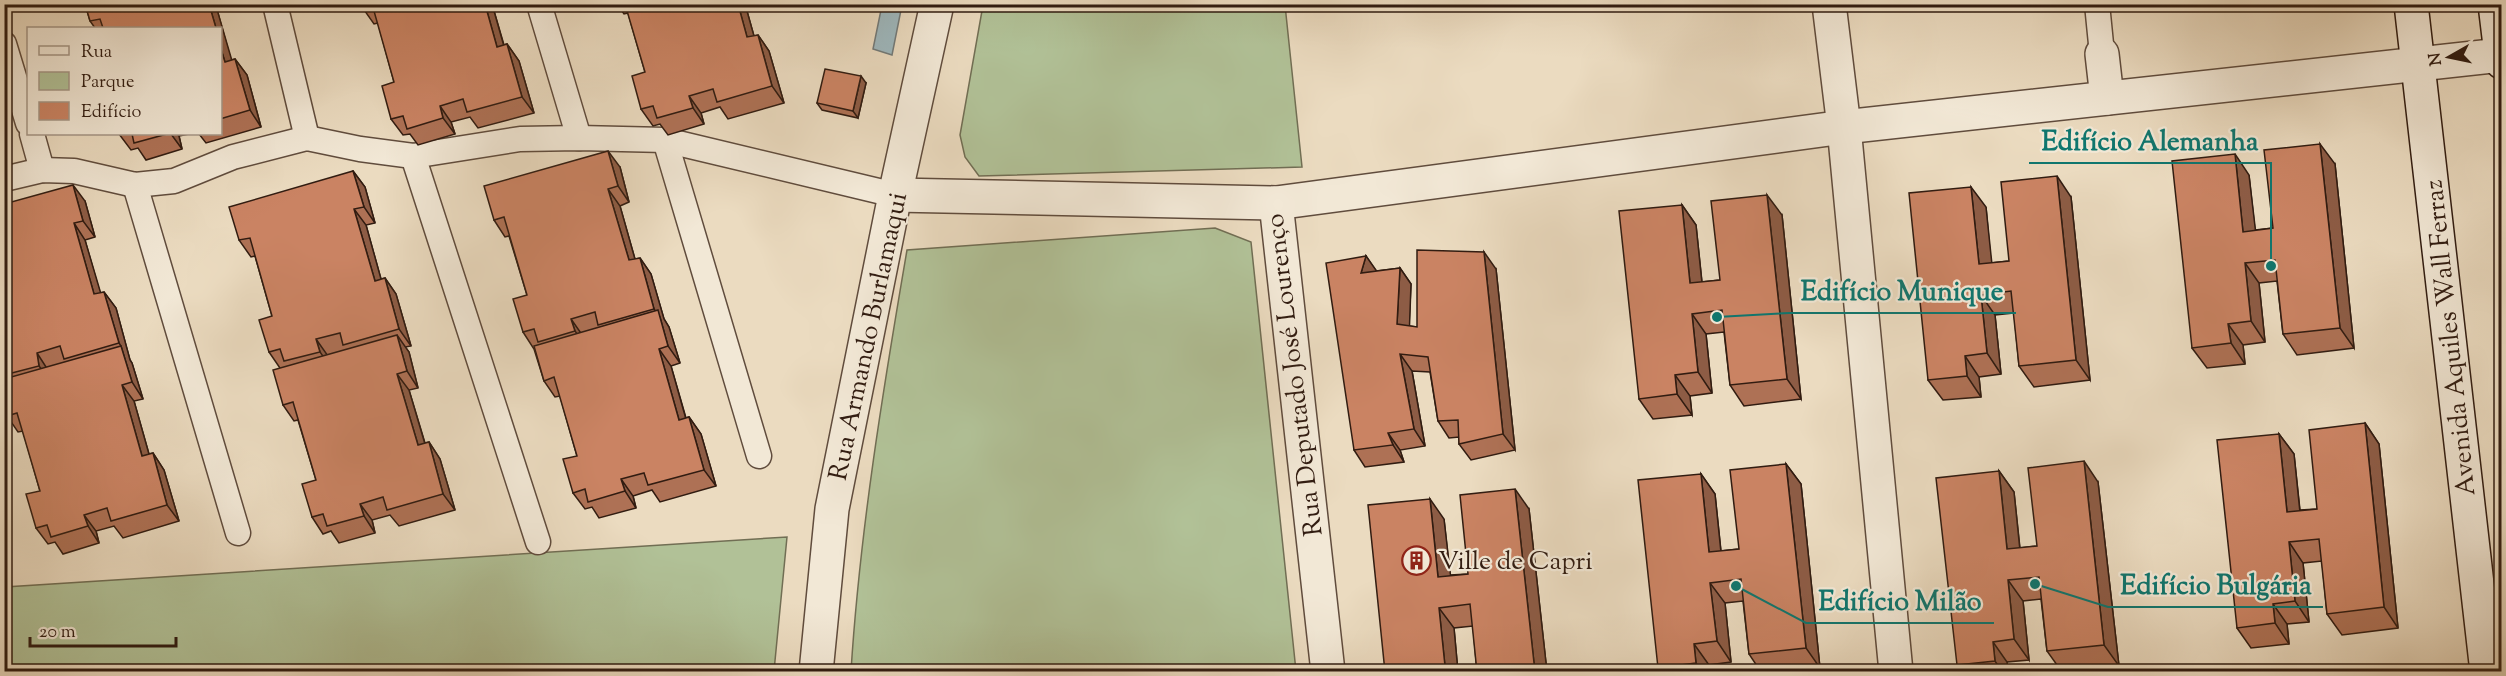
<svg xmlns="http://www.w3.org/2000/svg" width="2506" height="676" viewBox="0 0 2506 676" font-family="'Sorts Mill Goudy',serif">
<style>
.green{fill:#b1c197;stroke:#716e54;stroke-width:1.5}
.water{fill:#9eb8be;stroke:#727a79;stroke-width:1.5}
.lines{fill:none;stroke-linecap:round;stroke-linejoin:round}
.service-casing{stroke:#604c3d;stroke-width:27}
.minor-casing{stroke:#604c3d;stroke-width:36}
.secondary-casing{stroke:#311c11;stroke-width:36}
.service{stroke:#f2e8d6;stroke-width:24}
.minor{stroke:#f2e8d6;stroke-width:33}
.secondary{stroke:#f2e8d6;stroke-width:33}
.wall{fill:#ae7155;stroke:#311c11;stroke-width:1.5}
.shaded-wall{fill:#8d5c45;stroke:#311c11;stroke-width:1.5}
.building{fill:#ca8363;stroke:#311c11;stroke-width:1.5}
.labels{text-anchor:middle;stroke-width:4.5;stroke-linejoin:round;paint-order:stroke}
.street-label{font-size:26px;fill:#311c11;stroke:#f2e8d6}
.poi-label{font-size:26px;fill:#311c11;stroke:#f2e8d6;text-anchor:start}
.leader{fill:none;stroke:#0f766e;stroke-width:2}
.callout-dot{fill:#0f766e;stroke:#f2e8d6;stroke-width:2}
.callout-label{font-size:27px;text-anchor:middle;font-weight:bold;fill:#0f766e;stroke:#f2e8d6;stroke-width:4.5;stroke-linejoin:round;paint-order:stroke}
</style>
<rect width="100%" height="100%" fill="#ebdbc0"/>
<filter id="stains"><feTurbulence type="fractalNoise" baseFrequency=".00333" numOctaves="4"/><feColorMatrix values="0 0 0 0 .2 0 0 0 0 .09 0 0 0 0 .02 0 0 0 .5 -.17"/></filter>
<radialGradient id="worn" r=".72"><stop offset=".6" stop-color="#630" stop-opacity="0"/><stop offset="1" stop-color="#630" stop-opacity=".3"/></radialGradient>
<g class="green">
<polygon points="983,5 1285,5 1302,167 979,176 965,157 960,135"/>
<path d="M 1215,228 L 1251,242 L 1296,671 L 851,671 C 860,530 883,390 907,250 Z"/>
<polygon points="787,537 774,671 5,672 5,587"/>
</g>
<polygon class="water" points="882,5 902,5 892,55 873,49"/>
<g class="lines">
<defs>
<g id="service">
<polyline points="275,4 307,138"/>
<polyline points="539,4 579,138"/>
<polyline points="2097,4 2102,54"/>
<polyline points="4,44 28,123"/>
<polyline points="32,134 42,170"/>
<polyline points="665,140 759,456"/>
<polyline points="413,156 538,542"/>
<polyline points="4,179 42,170 74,171 135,185 174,181 233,157 307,138 360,149 413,156 520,139 579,138 665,140 895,195"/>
<polyline points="135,185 238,533"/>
</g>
<g id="minor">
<polyline points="1829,4 1844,127 1896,672"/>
<polyline points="2102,54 2107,98"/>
<polyline points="895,195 1276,203 1844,127 2501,55"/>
<polyline points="1276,203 1328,672"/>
<polyline points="816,672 832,509 895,195 937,4"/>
</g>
<g id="secondary">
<polyline points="2411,4 2487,672"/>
<polyline points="2495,4 2502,62"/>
</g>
</defs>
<use href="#service" class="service-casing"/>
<use href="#minor" class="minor-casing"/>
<use href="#secondary" class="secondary-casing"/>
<use href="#service" class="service"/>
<use href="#minor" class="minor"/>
<use href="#secondary" class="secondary"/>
</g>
<g class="wall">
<polygon points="85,4 224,4 216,6 231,60 235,59 247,75 261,127 206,143 199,134 220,134 220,28 95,28 90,21"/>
<polygon points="361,4 492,4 504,45 507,44 519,61 534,113 478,128 470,117 451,122 455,134 418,145 410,134 403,135 391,119 394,82 378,23 374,24 362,7"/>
<polygon points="617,4 745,4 754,36 758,35 769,51 784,103 728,119 720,107 701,113 704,124 668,135 660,124 653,126 641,109 645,72 628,13 624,14"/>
<polygon points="866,83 858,118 822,110 817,103"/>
<polygon points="119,134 189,134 179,136 182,149 146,160 138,148 131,150"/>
<polygon points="2335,164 2354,348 2297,355 2283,334 2277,281 2259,283 2265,342 2243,345 2245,364 2207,368 2192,348 2249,175 2255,230 2273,228"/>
<polygon points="620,167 629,202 620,206 635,259 640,258 651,274 664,319 669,327 680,363 671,366 686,418 689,417 701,434 716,486 660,502 652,490 633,496 636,508 599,518 592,507 585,509 573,493 577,456 560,396 555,397 544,381 534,349 523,332 527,295 509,236 505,237 494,220"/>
<polygon points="353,171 365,187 375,223 366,225 381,279 385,278 396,294 411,346 405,347 409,352 418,388 409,390 425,443 429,442 440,459 455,510 399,526 390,515 372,520 375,533 339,543 331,531 323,534 312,517 316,480 298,420 294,421 283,405 280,368 269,352 272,316 255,256 251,257 239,240"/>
<polygon points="2071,197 2090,380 2034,387 2019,366 2014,313 1995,315 2001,374 1979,377 1981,397 1943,400 1928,380 1986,207 1991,263 2009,261"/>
<polygon points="85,201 95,237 85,240 100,293 104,292 116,308 130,360 132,363 143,399 134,401 149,454 153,453 164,470 179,521 123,538 114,526 96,531 99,543 63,554 55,542 48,544 36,528 40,491 23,431 18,432 7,416 4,409 4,204"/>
<polygon points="1682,205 1696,225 1702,282 1720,280 1782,215 1801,399 1744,406 1730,385 1724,332 1706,334 1712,393 1690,396 1692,415 1653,419 1639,399"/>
<polygon points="1366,256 1376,271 1400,268 1411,284 1409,326 1417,327 1496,269 1515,450 1471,460 1459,444 1459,437 1449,438 1438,421 1430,372 1412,371 1425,446 1400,450 1404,462 1365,467 1354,450"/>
<polygon points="2365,423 2379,444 2398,628 2342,635 2327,614 2322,561 2303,563 2309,622 2287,624 2289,644 2251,648 2237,628 2279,434 2294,454 2300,510 2317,509"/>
<polygon points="1786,464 1801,484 1820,668 1791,672 1761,672 1749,654 1743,601 1725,603 1731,662 1709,665 1709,672 1661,672 1658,668 1701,474 1715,494 1721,551 1739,549"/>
<polygon points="1999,471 2014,492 2020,548 2037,546 2098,482 2119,666 2062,672 2047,651 2041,599 2023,601 2029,660 2007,662 2008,672 1961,672 1957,665"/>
<polygon points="1529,509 1547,672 1477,672 1473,626 1454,628 1458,672 1385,672 1444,519 1450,575 1468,574"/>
</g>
<g class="shaded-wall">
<polygon points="209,4 215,4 216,6 237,78 225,62 220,46 220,28 216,28"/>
<polygon points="485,4 492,4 509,64 497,47"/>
<polygon points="738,4 745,4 759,54 747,37"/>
<polygon points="758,35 769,51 784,103 772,86"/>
<polygon points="507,44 519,61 534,113 522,97"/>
<polygon points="235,59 247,75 261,127 250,110"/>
<polygon points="861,76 866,83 858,118 853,111"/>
<polygon points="689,96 701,113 704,124 693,108"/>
<polygon points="440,106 451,122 455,134 443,118"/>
<polygon points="171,134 177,134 179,136 182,149"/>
<polygon points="2320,144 2335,164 2354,348 2340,328"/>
<polygon points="608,151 620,167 629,202 618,186"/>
<polygon points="2235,154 2249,175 2258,252 2243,232"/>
<polygon points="353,171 365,187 375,223 364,207"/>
<polygon points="2057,176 2071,197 2090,380 2076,360"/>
<polygon points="73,185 85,201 95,237 83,221"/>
<polygon points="1971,187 1986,207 1994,284 1979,264"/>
<polygon points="608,189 620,206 640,277 629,260"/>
<polygon points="1767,195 1782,215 1801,399 1787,379"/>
<polygon points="1682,205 1696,225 1704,303 1690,283"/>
<polygon points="354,209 366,225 386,297 375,281"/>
<polygon points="74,223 85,240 106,311 94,294"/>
<polygon points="1484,252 1496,269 1515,450 1503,434"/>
<polygon points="1366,256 1378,273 1361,273"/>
<polygon points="640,258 651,274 664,319 669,327 680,363 668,346 660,317 654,309"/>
<polygon points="2245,263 2259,283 2265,342 2251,321"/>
<polygon points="1400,268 1411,284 1409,340 1397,324"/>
<polygon points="385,278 396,294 411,346 399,329"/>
<polygon points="104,292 116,308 130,360 132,363 143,399 132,382 121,346 119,343"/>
<polygon points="1981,295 1995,315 2001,374 1987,353"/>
<polygon points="1692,314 1706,334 1712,393 1698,372"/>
<polygon points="571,319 583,336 586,347 575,331"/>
<polygon points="2228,324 2243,345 2245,364 2231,343"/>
<polygon points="397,335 409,352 418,388 407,371"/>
<polygon points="316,339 328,356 331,368 320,352"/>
<polygon points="659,349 671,366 691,437 679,420"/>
<polygon points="37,353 48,370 51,382 39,366"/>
<polygon points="1400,354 1412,371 1425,446 1414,429"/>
<polygon points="1965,356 1979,377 1981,397 1967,376"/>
<polygon points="397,374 409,390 430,461 418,445"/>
<polygon points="1675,375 1690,396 1692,415 1677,394"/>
<polygon points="122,385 134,401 154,472 142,456"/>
<polygon points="689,417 701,434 716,486 704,470"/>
<polygon points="2365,423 2379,444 2398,628 2384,607"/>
<polygon points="1388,433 1400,450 1404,462 1393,445"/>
<polygon points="2279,434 2294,454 2302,532 2287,512"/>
<polygon points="429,442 440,459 455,510 443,494"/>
<polygon points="153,453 164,470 179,521 167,505"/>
<polygon points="2084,461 2098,482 2119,666 2104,645"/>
<polygon points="1786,464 1801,484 1820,668 1806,648"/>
<polygon points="1999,471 2014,492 2022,570 2007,549"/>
<polygon points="1701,474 1715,494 1723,572 1709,552"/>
<polygon points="621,479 633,496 636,508 625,491"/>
<polygon points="1515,489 1529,509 1547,672 1535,672"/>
<polygon points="1430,499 1444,519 1453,597 1438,577"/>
<polygon points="360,504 372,520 375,533 364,516"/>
<polygon points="84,515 96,531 99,543 88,526"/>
<polygon points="2289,542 2303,563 2309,622 2295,601"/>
<polygon points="2008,580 2023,601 2029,660 2014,639"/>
<polygon points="1710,583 1725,603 1731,662 1717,641"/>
<polygon points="2273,604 2287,624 2289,644 2275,623"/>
<polygon points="1439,608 1454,628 1458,672 1449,672 1445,666"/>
<polygon points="1993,642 2007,662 2008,672 2002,672 1995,661"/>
<polygon points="1694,644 1709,665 1709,672 1702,672 1696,663"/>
</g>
<g class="building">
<polygon points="85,4 209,4 216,28 103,28 100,19 90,21"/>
<polygon points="361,4 372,4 362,7"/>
<polygon points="372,4 485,4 497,47 507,44 522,97 467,112 463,99 440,106 443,118 407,129 403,116 391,119 382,86 394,82"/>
<polygon points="625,4 738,4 747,37 758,35 772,86 717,102 713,89 689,96 693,108 657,118 653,106 641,109 632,76 645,72"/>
<polygon points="220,46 225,62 235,59 250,110 220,119"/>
<polygon points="825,69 861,76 853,111 817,103"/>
<polygon points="132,134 167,134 134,143"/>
<polygon points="2320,144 2340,328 2283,334 2275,260 2245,263 2251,321 2228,324 2231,343 2192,348 2172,161 2235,154 2243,232 2273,228 2264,150"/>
<polygon points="608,151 618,186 608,189 629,260 640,258 654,309 598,325 595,312 571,319 575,331 538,342 534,329 523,332 513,299 527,295 504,217 494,220 484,186"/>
<polygon points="353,171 364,207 354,209 375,281 385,278 399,329 343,345 340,333 316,339 320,352 284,361 280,349 269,352 259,320 272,316 250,238 239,240 229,207"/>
<polygon points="2057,176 2076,360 2019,366 2011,291 1981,295 1987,353 1965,356 1967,376 1928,380 1909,193 1971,187 1979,264 2009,261 2001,182"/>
<polygon points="73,185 83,221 74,223 94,294 104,292 119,343 64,359 60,346 37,353 39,366 4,375 4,204"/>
<polygon points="1767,195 1787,379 1730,385 1722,310 1692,314 1698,372 1675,375 1677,394 1639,399 1619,211 1682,205 1690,283 1720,280 1711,201"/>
<polygon points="1417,250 1484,252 1503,434 1459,444 1458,420 1438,421 1428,357 1400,354 1414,429 1388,433 1393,445 1354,450 1326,263 1366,256 1361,273 1400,268 1397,324 1417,327"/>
<polygon points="658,310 668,346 659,349 679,420 689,417 704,470 648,485 644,473 621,479 625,491 588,502 585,489 573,493 563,459 577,456 554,377 544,381 534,346"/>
<polygon points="397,335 407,371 397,374 418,445 429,442 443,494 387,510 383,497 360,504 364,516 327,526 323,514 312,517 302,484 316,480 293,402 283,405 273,370"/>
<polygon points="121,346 132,382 122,385 142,456 153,453 167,505 111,521 107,508 84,515 88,526 51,537 47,525 36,528 26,494 40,491 17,413 7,416 4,409 4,379"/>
<polygon points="2365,423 2384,607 2327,614 2319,539 2289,542 2295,601 2273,604 2275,623 2237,628 2217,440 2279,434 2287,512 2317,509 2309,430"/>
<polygon points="2084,461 2104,645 2047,651 2039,577 2008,580 2014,639 1993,642 1995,661 1957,665 1936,478 1999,471 2007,549 2037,546 2028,468"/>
<polygon points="1786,464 1806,648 1749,654 1741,579 1710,583 1717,641 1694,644 1696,663 1658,668 1638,480 1701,474 1709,552 1739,549 1730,470"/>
<polygon points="1515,489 1535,672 1477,672 1470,604 1439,608 1445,666 1424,669 1424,672 1385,672 1368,505 1430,499 1438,577 1468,574 1460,495"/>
</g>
<defs>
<symbol id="building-ring" viewBox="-11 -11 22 22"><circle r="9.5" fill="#f2e8d6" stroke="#8f2418" stroke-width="1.5"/><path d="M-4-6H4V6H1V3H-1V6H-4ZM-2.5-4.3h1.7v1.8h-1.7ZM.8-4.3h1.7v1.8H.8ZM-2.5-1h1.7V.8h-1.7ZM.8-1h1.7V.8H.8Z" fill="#8f2418"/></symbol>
</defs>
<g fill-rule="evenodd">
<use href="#building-ring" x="1400" y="544" width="33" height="33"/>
</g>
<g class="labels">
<g class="street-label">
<text transform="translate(867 336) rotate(-78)" y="9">Rua Armando Burlamaqui</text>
<text transform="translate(2449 338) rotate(-96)" y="9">Avenida Aquiles Wall Ferraz</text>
<text transform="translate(1293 375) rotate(-97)" y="9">Rua Deputado José Lourenço</text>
</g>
<g class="poi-label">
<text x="1438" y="569">Ville de Capri</text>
</g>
</g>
<path class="leader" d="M2271 266L2271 163H2029M1717 317L1789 313H2016M2035 584L2108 607H2323M1736 586L1806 623H1994"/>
<g class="callout-dot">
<circle cx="2271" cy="266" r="6"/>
<circle cx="1717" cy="317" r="6"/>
<circle cx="2035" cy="584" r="6"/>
<circle cx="1736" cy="586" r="6"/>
</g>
<g class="callout-label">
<text x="2150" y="150">Edifício Alemanha</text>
<text x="1902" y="300">Edifício Munique</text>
<text x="2216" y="594">Edifício Bulgária</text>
<text x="1900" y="610">Edifício Milão</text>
</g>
<rect width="2506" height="676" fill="none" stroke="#ebdbc0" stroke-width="24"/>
<rect x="6" y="6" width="2494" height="664" fill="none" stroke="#311c11" stroke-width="3"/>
<rect x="12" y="12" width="2482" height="652" fill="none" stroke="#311c11" stroke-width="1.5"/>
<rect x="27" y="27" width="195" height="108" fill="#f2e8d6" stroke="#a59687" stroke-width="1.5"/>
<rect x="39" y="46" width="30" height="9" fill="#f2e8d6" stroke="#a59687" stroke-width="1.5"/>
<text x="81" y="57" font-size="18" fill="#311c11">Rua</text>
<rect x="39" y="72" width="30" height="18" fill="#b1c197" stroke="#a59687" stroke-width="1.5"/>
<text x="81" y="87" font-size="18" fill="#311c11">Parque</text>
<rect x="39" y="102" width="30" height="18" fill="#ca8363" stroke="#a59687" stroke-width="1.5"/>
<text x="81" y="117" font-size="18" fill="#311c11">Edifício</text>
<g transform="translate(2449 57) rotate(261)" stroke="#f2e8d6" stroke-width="4.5" paint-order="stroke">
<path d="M0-4.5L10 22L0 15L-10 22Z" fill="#311c11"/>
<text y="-9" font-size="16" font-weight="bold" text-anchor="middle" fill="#311c11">N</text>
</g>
<path d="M30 637v9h146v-9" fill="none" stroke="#311c11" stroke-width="3"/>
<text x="39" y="637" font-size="18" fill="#311c11" stroke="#f2e8d6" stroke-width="4.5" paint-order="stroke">20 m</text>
<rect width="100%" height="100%" filter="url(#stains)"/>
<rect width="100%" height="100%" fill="url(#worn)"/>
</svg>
